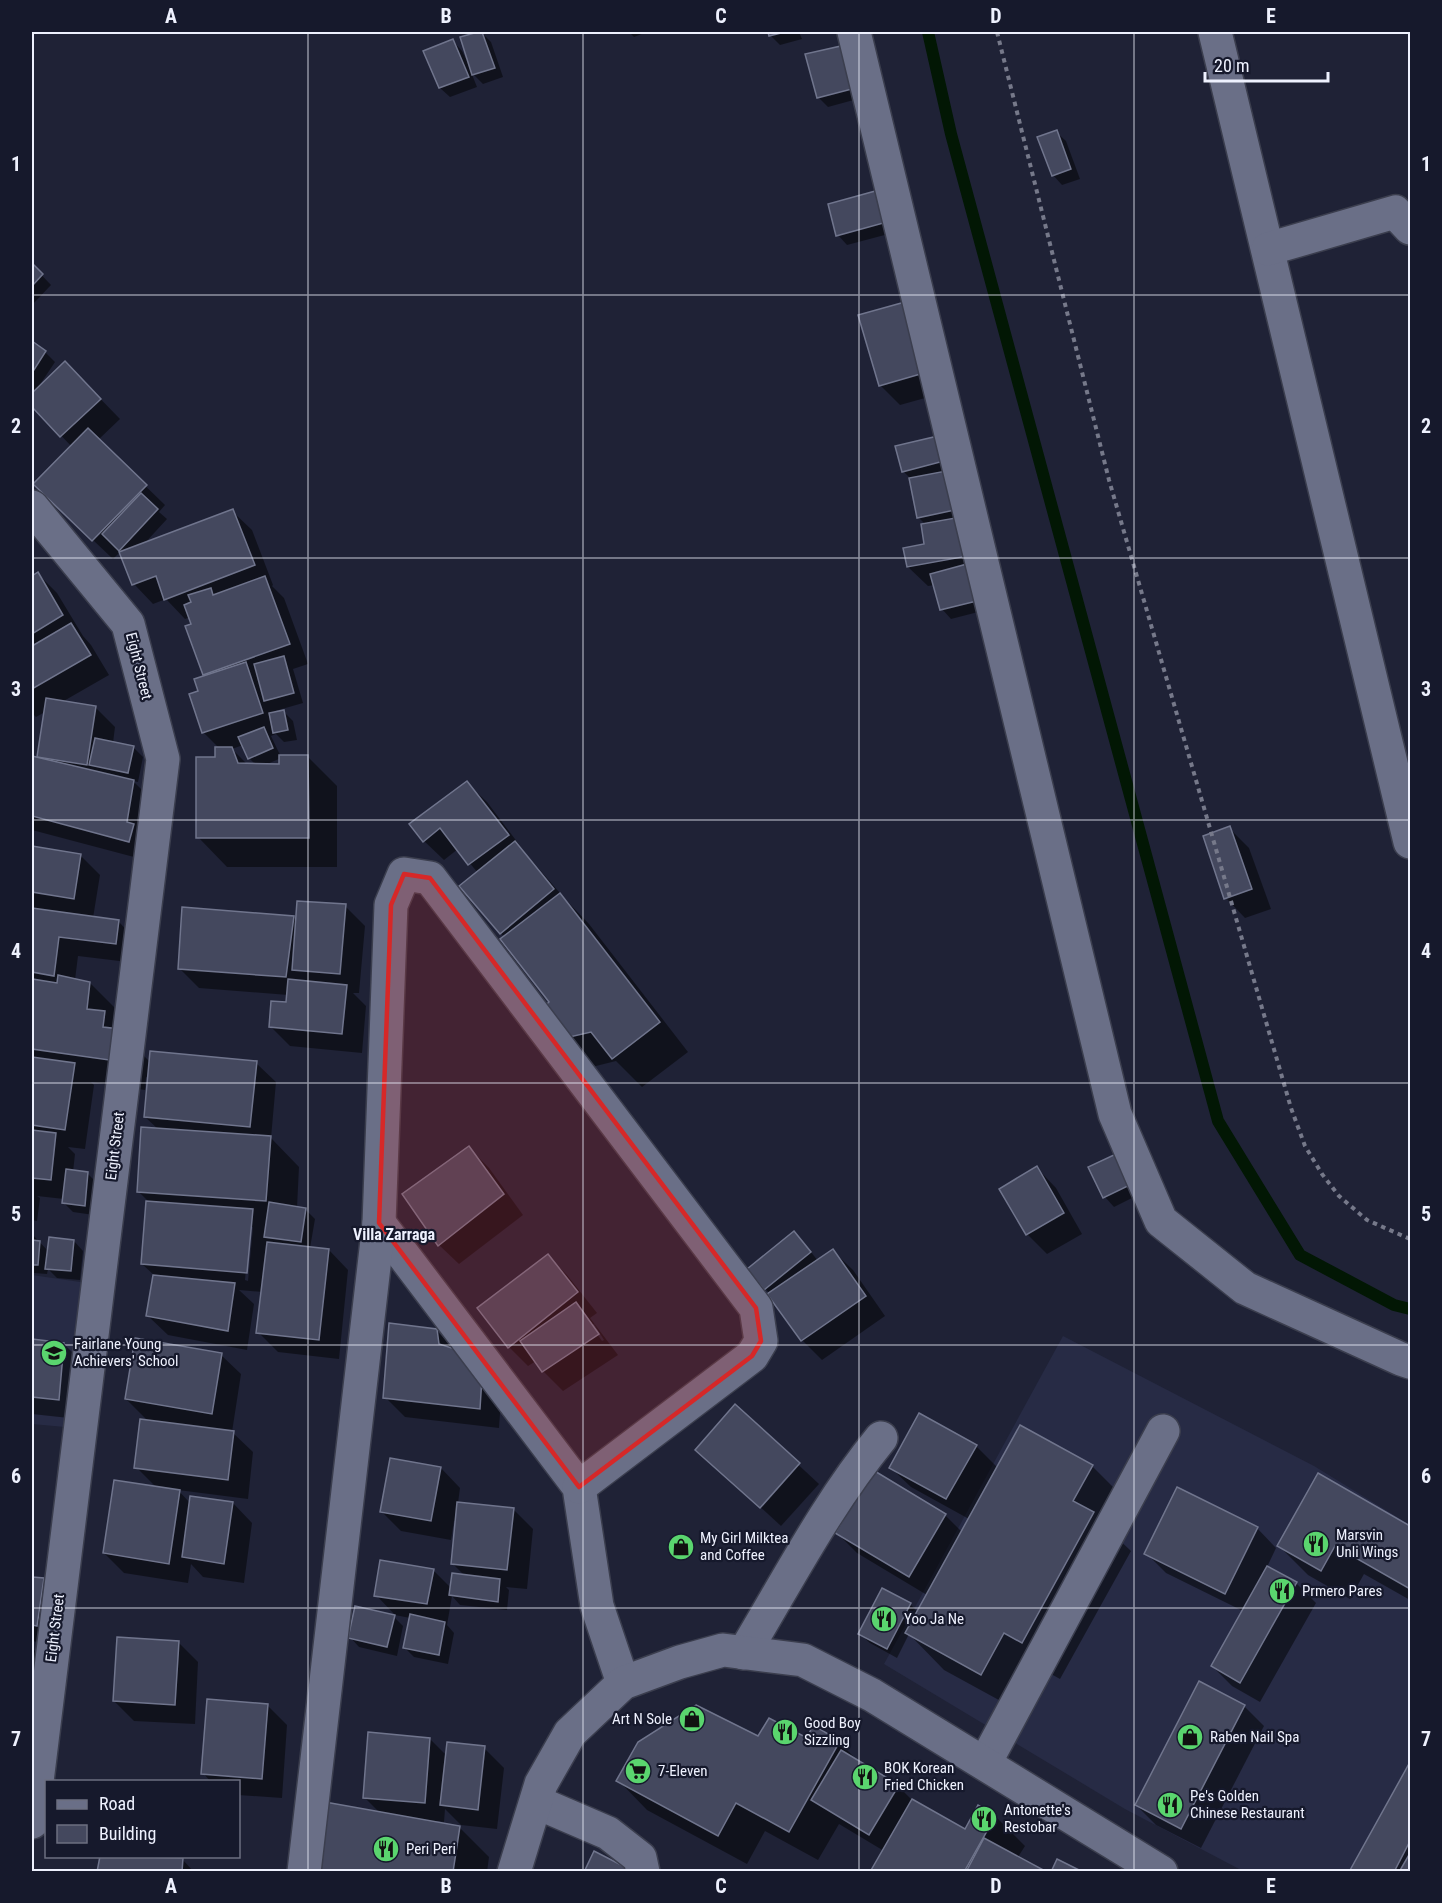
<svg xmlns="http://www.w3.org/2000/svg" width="1442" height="1903" viewBox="0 0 1442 1903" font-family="'Roboto Condensed',sans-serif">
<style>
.built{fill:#272b45}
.shadow{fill:#0007;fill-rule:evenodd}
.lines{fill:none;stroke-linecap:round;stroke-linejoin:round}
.stream{stroke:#021704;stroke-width:12}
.building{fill:#44485e;stroke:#70758d;stroke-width:1.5}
.minor-casing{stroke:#3b3e4e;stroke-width:36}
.path{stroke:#76798a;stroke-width:4;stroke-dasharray:4.5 4.5;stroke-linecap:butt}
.minor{stroke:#6a6f87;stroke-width:33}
.marked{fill:#d62828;fill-opacity:0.2;stroke:#d62828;stroke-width:4.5;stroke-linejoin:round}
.grid{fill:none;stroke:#eef1fe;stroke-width:1.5;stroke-opacity:0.55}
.labels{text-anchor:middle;stroke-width:4.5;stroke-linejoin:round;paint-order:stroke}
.street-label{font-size:15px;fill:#eef1fe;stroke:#16192c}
.poi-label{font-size:15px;fill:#eef1fe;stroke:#16192c;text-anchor:start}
.neighbourhood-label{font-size:16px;font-weight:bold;fill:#eef1fe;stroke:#16192c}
.neatline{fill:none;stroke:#eef1fe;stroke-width:2}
.grid-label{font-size:20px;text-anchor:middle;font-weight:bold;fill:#eef1fe}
</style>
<rect width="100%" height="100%" fill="#1f2236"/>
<g class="built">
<polygon points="32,1275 87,1283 65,1427 32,1424"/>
<polygon points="1063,1336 1314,1466 1410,1525 1410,1860 1403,1871 1243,1871 1125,1809 884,1664"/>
</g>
<g class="shadow">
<polygon points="481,32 491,42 503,77 483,84 471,72 477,87 450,97 440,88 425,52 453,41 462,51 466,59 468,58"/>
<polygon points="629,32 647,32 634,37"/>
<polygon points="769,32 799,32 802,39 780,45 770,35"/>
<polygon points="841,47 861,98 828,107 818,97"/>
<polygon points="1056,132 1066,141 1080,179 1062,185 1053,175"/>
<polygon points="878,192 896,232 847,245 838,235"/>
<polygon points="32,265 51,285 32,305"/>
<polygon points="860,316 943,393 900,405 880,385"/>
<path d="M 32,343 L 45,352 L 55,362 L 39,386 L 85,383 L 120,419 L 98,440 L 165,505 L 159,512 L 167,519 L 144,544 L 232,511 L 252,530 L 273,585 L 272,586 L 284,598 L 308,664 L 293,669 L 303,703 L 275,711 L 275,713 L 283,711 L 293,721 L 297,740 L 284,742 L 276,734 L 271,736 L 281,757 L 307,756 L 337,786 L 337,867 L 227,867 L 198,837 L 220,749 L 203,732 L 200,692 L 205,677 L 187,627 L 193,625 L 190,617 L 185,619 L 166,599 L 153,604 L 134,584 L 121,551 L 113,559 L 55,504 L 72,447 L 32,405 L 32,395 L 33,393 L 32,392 ZM 243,745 L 249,758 L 256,765 L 248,765 L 232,749 ZM 281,758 L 281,765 L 265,765 Z"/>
<polygon points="937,437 986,610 951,619 942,609 935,585 928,586 908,567 926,545 926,525 918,517 910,478 903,471"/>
<polygon points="38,574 57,593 83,636 91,645 109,675 62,702 95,707 115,727 113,743 133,747 143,757 138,782 133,781 153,801 149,861 32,830 32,757 38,759 45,712 36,717 32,713 32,577"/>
<polygon points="467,783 487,802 527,855 566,900 589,924 688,1052 642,1087 616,1061 592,1067 563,1038 551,1003 501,933 478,873 458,849 444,860 424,841"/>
<polygon points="1229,828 1249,848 1271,909 1245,918 1226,898"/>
<path d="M 32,847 L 80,855 L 100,875 L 93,918 L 119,922 L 138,942 L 136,963 L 78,956 L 75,980 L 90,983 L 119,1012 L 133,1045 L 150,1062 L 256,1063 L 276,1082 L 271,1138 L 299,1167 L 297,1208 L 305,1209 L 315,1219 L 310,1248 L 329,1250 L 348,1270 L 339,1359 L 278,1352 L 258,1332 L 263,1292 L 239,1290 L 254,1304 L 247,1350 L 168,1335 L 148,1316 L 155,1276 L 142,1264 L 150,1203 L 138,1191 L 158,1129 L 145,1117 L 149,1078 L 146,1077 L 145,1090 L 91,1082 L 94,1085 L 85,1149 L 68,1147 L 75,1154 L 73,1172 L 88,1174 L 97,1183 L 94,1215 L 73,1212 L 64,1203 L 64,1199 L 37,1196 L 40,1198 L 37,1221 L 32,1220 L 32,910 L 35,910 L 32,907 ZM 250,1227 L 253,1227 L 248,1281 L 245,1280 Z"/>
<polygon points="345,906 365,926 359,993 353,993 366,1006 362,1053 290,1046 270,1026 288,1004 288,995 199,988 179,968 293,917 297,921"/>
<polygon points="469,1148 489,1168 523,1215 459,1264 439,1245"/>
<polygon points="1116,1156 1140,1194 1114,1207 1105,1197"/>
<polygon points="1037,1168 1056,1188 1082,1234 1047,1254 1027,1234"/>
<polygon points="32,1234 49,1252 74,1241 83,1251 80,1280 57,1278 48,1269 47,1274 34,1273 34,1275 32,1275"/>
<polygon points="803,1242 818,1261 833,1251 853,1270 885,1316 822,1360 802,1340 770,1294 749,1269"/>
<path d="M 548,1256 L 567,1275 L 597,1313 L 590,1318 L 618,1355 L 563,1391 L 544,1372 L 536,1361 L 528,1366 L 509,1347 ZM 590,1324 L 594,1324 L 604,1340 L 602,1341 Z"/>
<polygon points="436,1330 501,1398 499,1428 405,1417 385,1397"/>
<polygon points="32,1341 64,1344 84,1364 78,1419 32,1414"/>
<polygon points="221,1355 241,1374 232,1432 253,1452 248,1499 178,1490 190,1503 233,1503 252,1523 244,1583 203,1577 191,1564 188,1583 124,1573 104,1553 156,1487 136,1467 149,1422 126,1399"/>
<polygon points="735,1406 819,1484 781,1526 697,1449"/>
<polygon points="976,1446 998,1468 1092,1466 1130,1504 1113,1534 1131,1551 1060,1679 1042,1669 1019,1711 944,1670 909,1634 897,1658 870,1643 860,1634 910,1604 918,1612 927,1595 857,1553 837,1533 945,1515 962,1532 969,1519 911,1487 891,1468"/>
<polygon points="441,1468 460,1488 458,1503 513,1509 533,1529 527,1589 506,1587 509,1590 507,1610 460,1605 452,1596 447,1625 454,1633 448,1664 414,1657 404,1647 410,1618 395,1615 376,1595 433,1570 451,1588 465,1576 452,1563 457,1521 454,1521 451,1540 401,1531 381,1511"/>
<polygon points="1318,1475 1410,1527 1410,1600 1364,1574 1350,1599 1308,1575 1279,1546"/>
<polygon points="1257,1528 1276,1548 1267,1567 1296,1583 1316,1603 1260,1702 1232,1686 1212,1666 1243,1611 1166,1573 1146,1553"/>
<polygon points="32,1578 43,1580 63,1600 56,1645 32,1641"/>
<polygon points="394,1617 403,1626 397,1656 359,1647 350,1637"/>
<polygon points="178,1642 198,1662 195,1724 134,1721 114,1701"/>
<polygon points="32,1648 51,1667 32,1718"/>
<polygon points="267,1705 287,1725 282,1798 238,1795 238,1782 211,1782 203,1773"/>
<polygon points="1244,1706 1264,1726 1201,1848 1156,1825 1136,1805"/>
<polygon points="759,1738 839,1742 862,1765 898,1786 913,1801 965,1831 979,1807 995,1816 1025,1846 1018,1857 1044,1872 872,1872 884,1851 839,1824 818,1860 765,1831 747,1864 647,1810 618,1780"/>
<polygon points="430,1739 447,1756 484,1748 504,1768 497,1829 461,1825 445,1809 444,1822 437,1821 436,1824 460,1828 489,1857 487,1872 314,1872 381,1814 364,1797"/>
<polygon points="1410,1765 1410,1872 1350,1872"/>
<polygon points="101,1856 164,1856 182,1859 194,1872 99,1872"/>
</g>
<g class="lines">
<polyline class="stream" points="928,32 951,134 1218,1121 1300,1255 1394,1305 1410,1309"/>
</g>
<g class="building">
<polygon points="478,32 482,32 495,68 472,75 460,37"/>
<polygon points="768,32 785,32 769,36"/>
<polygon points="453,39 469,77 439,88 423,51"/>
<polygon points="841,46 852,89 817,98 805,54"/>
<polygon points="1057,130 1071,169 1052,176 1037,137"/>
<polygon points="879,190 887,222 836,236 828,204"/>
<polygon points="32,263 43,274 32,286"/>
<polygon points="905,302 924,373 879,386 858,315"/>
<polygon points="32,341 46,351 32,373"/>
<polygon points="65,361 101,399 60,437 32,407 32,393"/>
<polygon points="88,428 147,485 92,541 33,484"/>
<polygon points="938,436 944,461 902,472 895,446"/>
<polygon points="946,471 955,510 917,518 909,478"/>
<polygon points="141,493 158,509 119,551 102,534"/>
<polygon points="233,509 255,565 164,600 156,576 132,585 119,552"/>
<polygon points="961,517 968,556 907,567 903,548 924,544 921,524"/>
<polygon points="967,564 977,601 940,610 930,574"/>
<polygon points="38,572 63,615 32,634 32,576"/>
<polygon points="265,576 290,644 203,675 185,626 191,624 184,605 191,602 188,595 211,588 213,595"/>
<polygon points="71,623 91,655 32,689 32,646"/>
<polygon points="284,656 294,693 264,701 254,664"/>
<polygon points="246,662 263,713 202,733 189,694 198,691 194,679"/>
<polygon points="46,698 96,706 87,765 37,757"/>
<polygon points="284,710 288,730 273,733 269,713"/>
<polygon points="264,727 273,748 248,759 238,737"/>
<polygon points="95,738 134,746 128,773 89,765"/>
<polygon points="215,747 232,747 238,763 279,764 279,755 308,755 309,838 196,838 196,757 215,757"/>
<polygon points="32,756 134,780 127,822 134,824 129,842 32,816"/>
<polygon points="467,781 509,835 468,865 440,828 423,842 409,824"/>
<polygon points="1230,826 1252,889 1224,899 1203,836"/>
<polygon points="515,841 554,889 500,934 459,886"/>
<polygon points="32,846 81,854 74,899 32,892"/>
<polygon points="560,893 660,1022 612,1059 591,1032 561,1039 540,1010 549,1002 500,939"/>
<polygon points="297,901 346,904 340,974 292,970"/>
<polygon points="182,907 294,916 286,977 178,969"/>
<polygon points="32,908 119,920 116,944 59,937 54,976 32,972"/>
<polygon points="58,975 90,982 87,1009 105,1011 103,1027 120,1029 116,1061 32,1049 32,979 57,983"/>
<polygon points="288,979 347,985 342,1034 269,1027 271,1001 286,1002"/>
<polygon points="150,1051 257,1061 250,1127 144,1117"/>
<polygon points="32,1057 75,1063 65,1130 32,1125"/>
<polygon points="141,1127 271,1136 266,1201 137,1192"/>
<polygon points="32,1130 56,1133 51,1180 32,1178"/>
<polygon points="469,1146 504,1194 438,1246 402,1194"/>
<polygon points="1116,1154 1132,1184 1103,1198 1088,1167"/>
<polygon points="1037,1166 1064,1213 1026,1235 999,1189"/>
<polygon points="66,1169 88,1172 85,1206 62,1203"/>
<polygon points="146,1201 253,1209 247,1273 141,1264"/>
<polygon points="269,1202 306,1208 301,1242 264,1237"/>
<polygon points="794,1231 811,1252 764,1290 747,1269"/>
<polygon points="49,1237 74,1240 71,1271 45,1269"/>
<polygon points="32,1240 40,1241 38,1265 32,1265"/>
<polygon points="267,1242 329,1249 319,1340 256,1333"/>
<polygon points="833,1249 866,1296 801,1341 767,1294"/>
<polygon points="548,1254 578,1292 508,1348 477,1308"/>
<polygon points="153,1275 235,1283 228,1331 146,1316"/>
<polygon points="576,1302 599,1334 542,1372 520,1341"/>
<polygon points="389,1323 437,1329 439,1344 458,1350 482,1377 480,1409 383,1398"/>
<polygon points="135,1338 222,1353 212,1414 125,1399"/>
<polygon points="32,1339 64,1343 59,1400 32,1397"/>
<polygon points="735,1404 800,1463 760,1508 695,1450"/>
<polygon points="919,1413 977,1445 946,1499 889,1468"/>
<polygon points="140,1419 234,1431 228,1480 134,1468"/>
<polygon points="1020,1425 1093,1465 1073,1501 1094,1512 1022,1643 1004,1633 981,1675 905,1633"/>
<polygon points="390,1458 441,1467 431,1521 380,1512"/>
<polygon points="873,1470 946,1514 909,1577 835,1533"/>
<polygon points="1318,1473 1410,1526 1410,1589 1335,1546 1321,1571 1277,1546"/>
<polygon points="114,1480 180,1490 169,1564 103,1553"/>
<polygon points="1177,1487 1258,1527 1225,1594 1144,1554"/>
<polygon points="190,1496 233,1502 224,1564 182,1557"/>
<polygon points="457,1502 514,1508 507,1570 451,1564"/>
<polygon points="380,1560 434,1569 427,1604 374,1596"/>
<polygon points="1267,1566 1297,1582 1240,1683 1211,1666"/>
<polygon points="452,1573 500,1579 498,1602 449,1595"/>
<polygon points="32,1577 44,1578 37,1626 32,1625"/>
<polygon points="882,1588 911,1603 887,1649 858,1634"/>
<polygon points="355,1606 395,1615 387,1647 348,1638"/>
<polygon points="410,1614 445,1622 439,1655 403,1648"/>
<polygon points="117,1637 179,1641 175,1705 113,1701"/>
<polygon points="1199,1681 1245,1705 1181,1829 1135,1805"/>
<polygon points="207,1699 268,1704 262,1779 201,1774"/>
<polygon points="696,1705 758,1736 769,1718 807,1738 813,1725 840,1741 789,1832 736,1803 718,1836 616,1781 638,1742"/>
<polygon points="368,1732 430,1738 425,1803 363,1798"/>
<polygon points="447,1742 485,1746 478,1810 440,1805"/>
<polygon points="841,1750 899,1785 869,1835 811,1800"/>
<polygon points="1410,1762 1410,1841 1394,1872 1349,1872"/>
<polygon points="912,1799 965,1829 978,1805 996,1815 964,1872 870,1872"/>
<polygon points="325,1802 460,1826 453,1872 312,1872"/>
<polygon points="984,1838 1047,1872 966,1872"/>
<polygon points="594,1851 633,1871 633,1872 584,1872"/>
<polygon points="1410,1853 1410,1872 1399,1872"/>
<polygon points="100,1856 183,1858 182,1872 97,1872"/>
<polygon points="1057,1859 1083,1872 1051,1872"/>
</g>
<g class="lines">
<defs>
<g id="minor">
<polyline points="854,32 1115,1114 1161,1221 1245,1288 1401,1359 1410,1362"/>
<polyline points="1215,32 1410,842"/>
<polyline points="1268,249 1395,212 1410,228"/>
<polyline points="32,507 128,624 163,759 32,1822"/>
<polyline points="379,1223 579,1487 597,1606 623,1683"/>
<path d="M 744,1653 C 788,1580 827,1504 881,1438"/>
<polyline points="985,1763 1163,1431"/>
<polyline points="536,1802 608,1833 640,1858 643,1872"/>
<polyline points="304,1872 379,1223 391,905 404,874 430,878 756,1308 761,1341 752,1356 579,1487"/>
<polyline points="514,1872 541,1784 570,1733 623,1683 680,1662 723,1650 803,1660 872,1695 1161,1872"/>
</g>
</defs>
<use href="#minor" class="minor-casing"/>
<polyline class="path" points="997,32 1109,480 1291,1108 1305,1146 1322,1174 1339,1196 1367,1220 1410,1239"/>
<use href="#minor" class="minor"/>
</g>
<path class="marked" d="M 404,874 L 430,878 L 756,1308 L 761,1341 L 752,1356 L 579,1487 L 379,1223 L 391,905 Z"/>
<path class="grid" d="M 308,32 L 308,1872M 583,32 L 583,1872M 859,32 L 859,1872M 1134,32 L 1134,1872M 32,295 L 1410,295M 32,558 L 1410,558M 32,820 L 1410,820M 32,1083 L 1410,1083M 32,1345 L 1410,1345M 32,1608 L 1410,1608"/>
<defs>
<symbol id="school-disc" viewBox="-11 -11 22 22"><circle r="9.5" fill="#5ad56e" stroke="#16192c"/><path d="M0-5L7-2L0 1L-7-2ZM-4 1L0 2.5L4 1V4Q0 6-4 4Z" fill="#111"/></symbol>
<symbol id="restaurant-disc" viewBox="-11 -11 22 22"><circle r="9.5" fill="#5ad56e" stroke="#16192c"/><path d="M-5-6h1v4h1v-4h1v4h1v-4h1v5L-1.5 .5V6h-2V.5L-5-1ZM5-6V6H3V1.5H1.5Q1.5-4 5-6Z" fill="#111"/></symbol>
<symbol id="shop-disc" viewBox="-11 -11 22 22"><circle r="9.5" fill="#5ad56e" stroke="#16192c"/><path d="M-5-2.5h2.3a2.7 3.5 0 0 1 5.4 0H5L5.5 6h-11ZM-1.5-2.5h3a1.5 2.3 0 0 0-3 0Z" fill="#111"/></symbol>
<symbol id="supermarket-disc" viewBox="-11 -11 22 22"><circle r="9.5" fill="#5ad56e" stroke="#16192c"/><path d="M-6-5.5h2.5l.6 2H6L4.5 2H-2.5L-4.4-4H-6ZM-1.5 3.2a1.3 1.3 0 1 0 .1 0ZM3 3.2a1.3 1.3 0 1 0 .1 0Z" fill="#111"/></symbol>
</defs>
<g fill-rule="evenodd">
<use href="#school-disc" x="39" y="1338" width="30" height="30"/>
<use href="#restaurant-disc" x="1301" y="1529" width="30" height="30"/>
<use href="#shop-disc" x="666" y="1532" width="30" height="30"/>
<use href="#restaurant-disc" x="1267" y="1576" width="30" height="30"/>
<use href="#restaurant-disc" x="869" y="1604" width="30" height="30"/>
<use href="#shop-disc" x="677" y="1704" width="30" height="30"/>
<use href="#restaurant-disc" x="770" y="1717" width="30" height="30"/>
<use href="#shop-disc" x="1175" y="1722" width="30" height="30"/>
<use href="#supermarket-disc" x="623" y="1756" width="30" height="30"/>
<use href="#restaurant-disc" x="850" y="1762" width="30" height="30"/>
<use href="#restaurant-disc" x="1155" y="1790" width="30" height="30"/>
<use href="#restaurant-disc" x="969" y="1804" width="30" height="30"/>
<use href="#restaurant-disc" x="371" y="1834" width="30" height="30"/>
</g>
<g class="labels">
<g class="street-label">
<text transform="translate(139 666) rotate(76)" y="5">Eight Street</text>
<text transform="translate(115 1146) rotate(-83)" y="5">Eight Street</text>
<text transform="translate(55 1628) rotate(-83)" y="5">Eight Street</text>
</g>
<g class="poi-label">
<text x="74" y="1349">Fairlane Young<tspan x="74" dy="17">Achievers' School</tspan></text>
<text x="1336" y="1540">Marsvin<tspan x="1336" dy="17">Unli Wings</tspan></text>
<text x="700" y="1543">My Girl Milktea<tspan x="700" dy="17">and Coffee</tspan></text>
<text x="1302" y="1596">Prmero Pares</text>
<text x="904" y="1624">Yoo Ja Ne</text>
<text x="672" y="1724" text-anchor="end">Art N Sole</text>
<text x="804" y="1728">Good Boy<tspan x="804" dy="17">Sizzling</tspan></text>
<text x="1210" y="1742">Raben Nail Spa</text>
<text x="884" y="1773">BOK Korean<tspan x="884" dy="17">Fried Chicken</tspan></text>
<text x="658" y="1776">7-Eleven</text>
<text x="1190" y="1801">Pe's Golden<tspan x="1190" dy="17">Chinese Restaurant</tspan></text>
<text x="1004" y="1815">Antonette's<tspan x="1004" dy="17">Restobar</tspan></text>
<text x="406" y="1854">Peri Peri</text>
</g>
<g class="neighbourhood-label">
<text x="394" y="1240">Villa Zarraga</text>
</g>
</g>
<rect width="1442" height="1903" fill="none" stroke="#16192c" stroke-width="66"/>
<rect x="45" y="1780" width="195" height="78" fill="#16192c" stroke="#6c6f80" stroke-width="1.5"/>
<rect x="57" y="1800" width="30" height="9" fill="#6a6f87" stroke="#6c6f80" stroke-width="1.5"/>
<text x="99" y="1810" font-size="18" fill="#eef1fe">Road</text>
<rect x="57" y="1825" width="30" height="18" fill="#44485e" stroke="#6c6f80" stroke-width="1.5"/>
<text x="99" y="1840" font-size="18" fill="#eef1fe">Building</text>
<path d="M1205 72v9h123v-9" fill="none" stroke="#eef1fe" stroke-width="3"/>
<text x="1214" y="72" font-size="18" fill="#eef1fe" stroke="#16192c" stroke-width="4.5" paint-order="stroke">20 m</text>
<rect x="33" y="33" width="1376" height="1837" class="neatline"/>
<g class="grid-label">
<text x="171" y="23">A</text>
<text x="446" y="23">B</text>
<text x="721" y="23">C</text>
<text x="996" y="23">D</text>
<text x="1271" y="23">E</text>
<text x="16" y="171">1</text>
<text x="1426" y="171">1</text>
<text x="16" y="433">2</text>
<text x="1426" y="433">2</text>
<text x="16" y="696">3</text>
<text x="1426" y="696">3</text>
<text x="16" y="958">4</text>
<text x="1426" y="958">4</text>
<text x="16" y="1221">5</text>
<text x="1426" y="1221">5</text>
<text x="16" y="1483">6</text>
<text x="1426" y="1483">6</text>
<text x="16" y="1746">7</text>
<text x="1426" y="1746">7</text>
<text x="171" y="1893">A</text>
<text x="446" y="1893">B</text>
<text x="721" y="1893">C</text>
<text x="996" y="1893">D</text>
<text x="1271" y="1893">E</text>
</g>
</svg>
